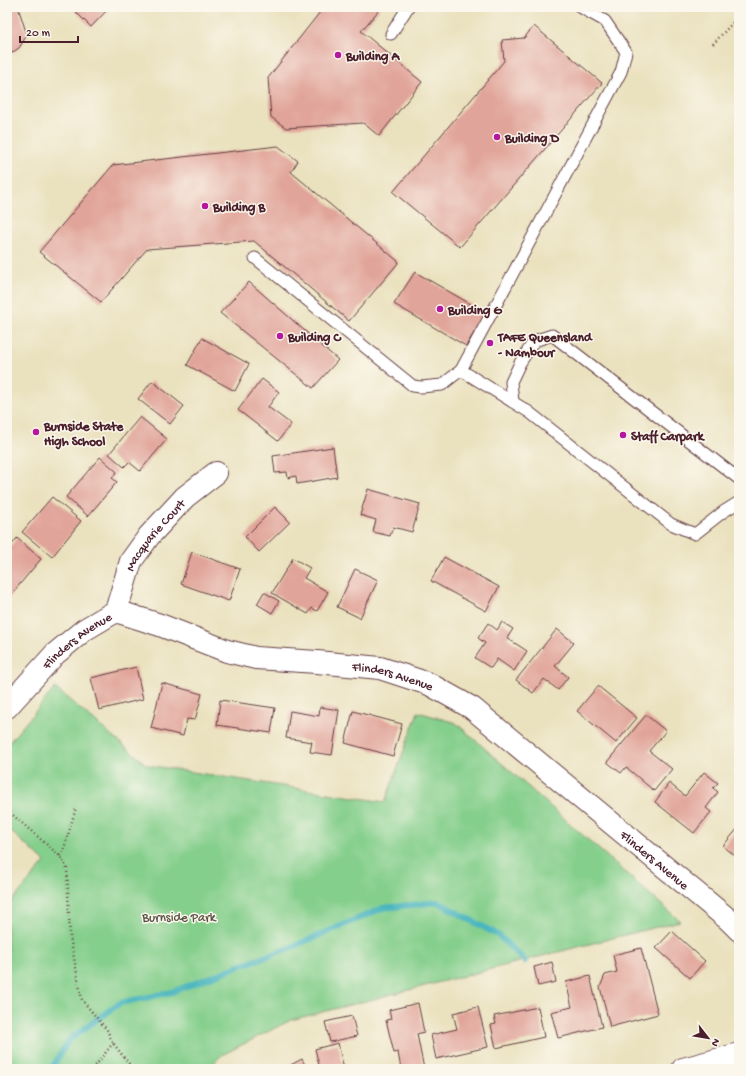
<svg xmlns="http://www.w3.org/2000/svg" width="746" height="1076" viewBox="0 0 746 1076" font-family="'Gochi Hand',sans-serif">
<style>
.green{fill:#85cf8c;stroke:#68775c}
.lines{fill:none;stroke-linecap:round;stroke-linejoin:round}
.stream{stroke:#44b4bd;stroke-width:6}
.building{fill:#e1a49a}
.service-casing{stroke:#623c41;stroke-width:13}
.minor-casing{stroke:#623c41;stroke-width:24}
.path{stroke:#623c41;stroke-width:2.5;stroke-dasharray:1 3;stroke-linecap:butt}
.service{stroke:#fff;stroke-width:11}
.minor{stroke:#fff;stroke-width:22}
.poi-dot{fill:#b5179e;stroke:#fbf7ec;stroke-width:1.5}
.labels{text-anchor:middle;stroke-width:3;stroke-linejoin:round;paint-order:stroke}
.poi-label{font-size:13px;font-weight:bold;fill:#4a1f2b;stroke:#fbf7ec;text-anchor:start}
.street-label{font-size:13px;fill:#4a1f2b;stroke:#fbf7ec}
.park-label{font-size:13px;fill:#5c5448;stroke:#fbf7ec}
</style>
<rect width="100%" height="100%" fill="#fbf7ec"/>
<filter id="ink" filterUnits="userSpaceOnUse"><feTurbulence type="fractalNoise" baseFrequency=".025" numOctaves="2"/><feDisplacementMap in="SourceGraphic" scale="8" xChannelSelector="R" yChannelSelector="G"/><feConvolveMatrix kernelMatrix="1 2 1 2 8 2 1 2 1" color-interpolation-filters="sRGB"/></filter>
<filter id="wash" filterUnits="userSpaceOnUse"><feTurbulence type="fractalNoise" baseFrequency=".012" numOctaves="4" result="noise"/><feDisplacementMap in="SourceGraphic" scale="16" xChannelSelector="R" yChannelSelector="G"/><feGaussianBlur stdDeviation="0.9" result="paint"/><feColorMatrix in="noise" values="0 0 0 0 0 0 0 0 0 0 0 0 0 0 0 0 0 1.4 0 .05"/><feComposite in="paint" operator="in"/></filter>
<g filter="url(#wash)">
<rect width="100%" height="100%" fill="#eae1be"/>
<polygon class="green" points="55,688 147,765 385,802 418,712 456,723 680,921 291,1020 222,1055 208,1069 7,1069 7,907 45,862 7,828 7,745"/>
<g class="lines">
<polyline class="stream" points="51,1069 70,1039 120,1003 172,992 231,969 287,949 383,908 438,902 498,935 525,961"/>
</g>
<g id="blocks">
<g class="building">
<polygon points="7,7 18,7 27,35 19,48 7,56"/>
<polygon points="71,7 110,7 91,27"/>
<polygon points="324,7 377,7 380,9 361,31 422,82 379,136 363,123 286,128 271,117 268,78"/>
<polygon points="534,26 602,83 460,247 393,192 504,61 502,40 524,38"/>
<polygon points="278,146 298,161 291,172 399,262 349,321 254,241 147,249 101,302 39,252 113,165"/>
<polygon points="415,272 486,313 466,346 394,304"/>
<polygon points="249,282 338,360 313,388 220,313"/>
<polygon points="202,338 249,364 235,391 187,365"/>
<polygon points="262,379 279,392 268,407 291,424 278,441 238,410"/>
<polygon points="152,381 184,406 170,424 138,399"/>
<polygon points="140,417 167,439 140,471 129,462 124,467 109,454"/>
<polygon points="333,447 337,477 297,484 296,476 288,478 287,472 275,473 273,456"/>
<polygon points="100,457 117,472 112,478 117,482 88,516 66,497"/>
<polygon points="368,489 420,504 412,532 393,527 390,536 373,532 376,520 360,515"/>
<polygon points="52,497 81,521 52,557 22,532"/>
<polygon points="275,507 290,522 259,552 245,537"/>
<polygon points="17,538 41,559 9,597 7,595 7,551"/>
<polygon points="192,552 240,569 229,601 181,584"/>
<polygon points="444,557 499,587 486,611 431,581"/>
<polygon points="293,558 310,568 304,578 328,592 317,611 312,608 308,614 272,593"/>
<polygon points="355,569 378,580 360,618 337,607"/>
<polygon points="264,592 279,601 272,613 257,604"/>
<polygon points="502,622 513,629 507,638 527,651 514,671 497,659 491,668 475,658 485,643 478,638 488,623 497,630"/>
<polygon points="557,629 574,643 555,666 568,677 558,690 544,679 533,693 516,680"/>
<polygon points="136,667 143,699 99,710 91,678"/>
<polygon points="162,683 202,694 195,720 187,719 183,736 151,728"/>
<polygon points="598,686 637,718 616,743 577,711"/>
<polygon points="220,700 275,708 271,733 217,725"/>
<polygon points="320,707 339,710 332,755 310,752 312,742 286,738 290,711 319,716"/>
<polygon points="353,711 402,724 393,756 345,743"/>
<polygon points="646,715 666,731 649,751 672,769 654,791 626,767 621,773 607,762"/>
<polygon points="704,772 718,783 713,788 718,792 706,808 711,812 694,833 655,802 669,783 685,796"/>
<polygon points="739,827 739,859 723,846"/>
<polygon points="672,931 705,961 690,978 656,948"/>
<polygon points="641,948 658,1014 610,1027 600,987 605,975 617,972 613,955"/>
<polygon points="552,962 556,982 538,986 534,967"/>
<polygon points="590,976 602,1027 558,1038 551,1012 572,1007 566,982"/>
<polygon points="418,1003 424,1032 417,1034 424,1069 401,1069 398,1052 394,1053 386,1020 391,1019 389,1010"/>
<polygon points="478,1007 488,1047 436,1059 431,1035 457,1029 453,1013"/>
<polygon points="538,1007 544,1037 496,1048 491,1025 496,1024 494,1016"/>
<polygon points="352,1016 357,1036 330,1042 325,1022"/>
<polygon points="338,1043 344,1069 320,1069 315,1049"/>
<polygon points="302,1059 307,1069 283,1069"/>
</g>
</g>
</g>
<g filter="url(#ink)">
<use href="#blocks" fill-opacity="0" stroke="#623c41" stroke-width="1"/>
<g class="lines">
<defs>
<g id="service">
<polyline points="391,34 408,7"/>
<polyline points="255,258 413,386 421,387 442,385 461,370 621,72 626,52 605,21 580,7"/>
<polyline points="461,370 529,412 671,524 695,534 723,512 739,502"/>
<polyline points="513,402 511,382 520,363 534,341 552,335 739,479"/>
</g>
<g id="minor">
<path id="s1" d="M 116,611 L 131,561 L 149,536 L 185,497 L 216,473"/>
<path id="s2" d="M 7,707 L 55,654 L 84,630 L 116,611 L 160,625 L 227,651 L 256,658 L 317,662 L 380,668 L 429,684 L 472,708 L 729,920 L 739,930"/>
<polyline points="683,1069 739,1054"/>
</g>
</defs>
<use href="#service" class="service-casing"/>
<use href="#minor" class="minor-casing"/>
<g class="path">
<polyline points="713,44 739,16"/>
<polyline points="7,810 60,856 67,868 70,937 82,1000 107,1030 113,1043 133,1069"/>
<polyline points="60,856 63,852 76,808"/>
<polyline points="93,1069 113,1043"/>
</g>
<use href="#service" class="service"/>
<use href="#minor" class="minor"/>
</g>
</g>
<g class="poi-dot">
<circle cx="338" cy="55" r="4"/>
<circle cx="497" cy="137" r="4"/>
<circle cx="205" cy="206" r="4"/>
<circle cx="440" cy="309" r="4"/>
<circle cx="280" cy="336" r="4"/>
<circle cx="490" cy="343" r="4"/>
<circle cx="36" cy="432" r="4"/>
<circle cx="623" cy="435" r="4"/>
</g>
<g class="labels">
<g class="poi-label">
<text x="346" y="60">Building A</text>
<text x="505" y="142">Building D</text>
<text x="213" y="211">Building B</text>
<text x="448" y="314">Building G</text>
<text x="288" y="341">Building C</text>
<text x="498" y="341">TAFE Queensland<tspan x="498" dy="15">- Nambour</tspan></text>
<text x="44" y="430">Burnside State<tspan x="44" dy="15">High School</tspan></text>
<text x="631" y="440">Staff Carpark</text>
</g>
<g class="street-label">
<text dy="5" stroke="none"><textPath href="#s1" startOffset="87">Macquarie Court</textPath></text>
<text dy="5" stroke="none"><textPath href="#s2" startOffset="97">Flinders Avenue</textPath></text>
<text dy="5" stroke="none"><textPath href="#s2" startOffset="433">Flinders Avenue</textPath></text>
<text dy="5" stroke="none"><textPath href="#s2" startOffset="757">Flinders Avenue</textPath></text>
</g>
<g class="park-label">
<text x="179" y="921">Burnside Park</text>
</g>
</g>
<rect width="746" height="1076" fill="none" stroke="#fbf7ec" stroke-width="24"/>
<g transform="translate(708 1038) rotate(121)" stroke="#fbf7ec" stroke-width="3" paint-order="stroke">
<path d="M0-3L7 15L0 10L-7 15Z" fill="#4a1f2b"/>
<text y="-6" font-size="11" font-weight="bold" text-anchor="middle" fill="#4a1f2b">N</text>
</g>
<path d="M20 36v6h58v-6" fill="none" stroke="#4a1f2b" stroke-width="2"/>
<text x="26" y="36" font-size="12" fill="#4a1f2b" stroke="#fbf7ec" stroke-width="3" paint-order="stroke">20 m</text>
</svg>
